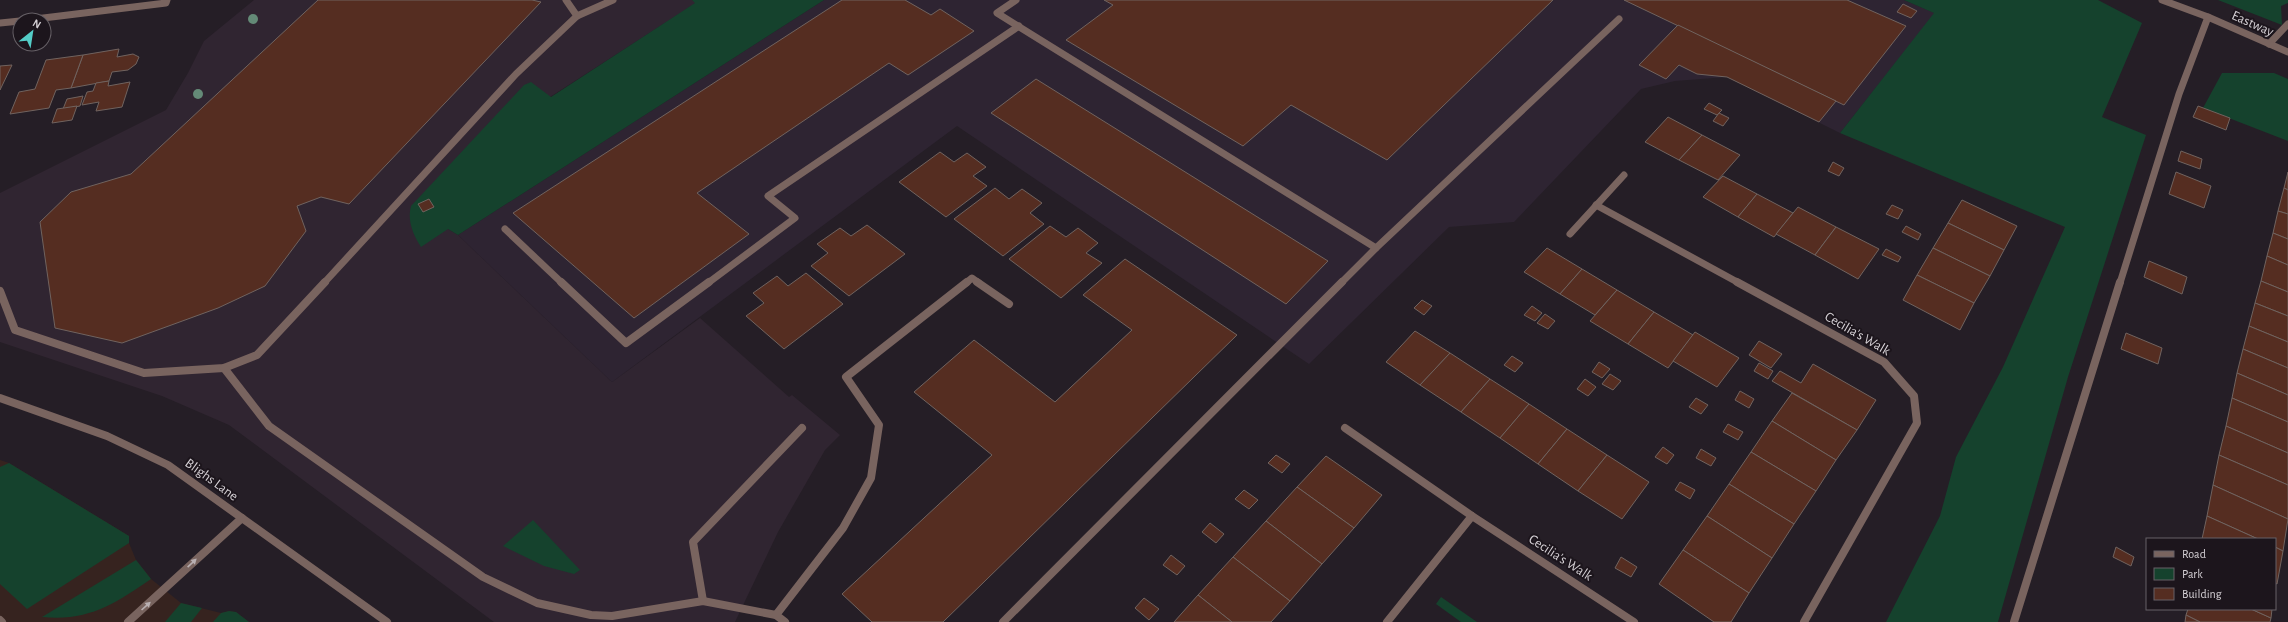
<svg xmlns="http://www.w3.org/2000/svg" width="2288" height="622" viewBox="0 0 2288 622" font-family="'Alegreya Sans',sans-serif">
<style>
.built{fill:#302531}
.industrial{fill:#2e2432}
.education{fill:#36231f}
.green{fill:#15422d}
.building{fill:#552d21;stroke:#70635f}
.lines{fill:none;stroke-linecap:round;stroke-linejoin:round}
.service-far1{stroke:#79645f;stroke-width:7}
.service{stroke:#79645f;stroke-width:8}
.minor-far1{stroke:#79645f;stroke-width:7}
.minor{stroke:#79645f;stroke-width:8}
.tertiary{stroke:#79645f;stroke-width:7}
.tree{fill:#648a77}
.oneway{fill:#b9b0b2}
.labels{text-anchor:middle;stroke-width:4;stroke-linejoin:round;paint-order:stroke}
.street-label{font-size:14px;fill:#d5d0d5;stroke:#1c151c}
</style>
<rect width="100%" height="100%" fill="#251e26"/>
<polygon class="built" points="254,0 692,0 696,3 550,97 448,229 458,235 612,382 700,318 789,397 792,395 840,435 825,450 778,532 735,622 494,622 229,425 162,396 0,342 0,193 166,110 188,73 204,41"/>
<polygon class="industrial" points="824,0 1904,0 1935,13 1840,133 1727,77 1675,81 1641,89 1514,222 1449,227 1309,364 957,126 612,382 458,235"/>
<polygon class="education" points="0,460 9,463 129,536 129,543 136,560 151,579 181,603 221,613 229,611 236,612 249,622 0,622"/>
<g class="green">
<path d="M 692,0 L 824,0 L 458,235 L 448,229 L 421,247 C 413,235 407,220 411,206 L 524,85 L 531,82 L 551,97 L 695,3 Z"/>
<polygon points="1904,0 2098,0 2142,23 2102,117 2146,135 2068,377 1998,622 1886,622 1940,516 1956,457 2003,367 2065,227 1840,133 1934,13"/>
<polygon points="2218,0 2288,0 2288,3 2281,6 2282,25"/>
<polygon points="2222,73 2274,73 2288,79 2288,141 2203,108"/>
<polygon points="9,463 129,536 129,543 27,609 0,584 0,467"/>
<polygon points="533,520 580,570 574,574 544,566 503,546"/>
<path d="M 136,560 L 151,579 C 116,603 88,622 42,617 Z"/>
<polygon points="1441,597 1477,622 1461,622 1436,604"/>
<polygon points="181,603 202,608 191,622 165,622"/>
<polygon points="229,611 236,612 249,622 213,622 221,613"/>
</g>
<g class="building">
<polygon points="318,0 532,0 541,2 349,204 321,197 297,206 306,231 265,286 218,308 122,343 55,328 40,222 71,192 131,174"/>
<polygon points="842,0 905,0 931,15 940,9 974,31 908,75 889,63 697,193 749,234 634,318 513,213"/>
<polygon points="1104,0 1553,0 1387,160 1291,105 1243,146 1066,40 1113,5"/>
<polygon points="1624,0 1847,0 1906,26 1844,105"/>
<polygon points="1903,4 1917,11 1911,18 1897,12"/>
<polygon points="1678,25 1836,101 1819,122 1727,77 1697,74 1679,65 1666,79 1639,65"/>
<polygon points="119,49 117,57 133,54 139,57 136,64 128,70 112,72 109,81 71,88 83,55"/>
<polygon points="83,55 71,88 56,90 49,108 10,114 19,92 35,89 46,60"/>
<polygon points="12,65 0,90 0,66"/>
<polygon points="1036,79 1328,261 1286,304 991,113"/>
<polygon points="109,81 108,86 130,82 122,107 96,111 99,102 82,105 87,92 93,91 96,83"/>
<polygon points="83,96 80,106 63,109 67,99"/>
<polygon points="1709,103 1722,110 1717,115 1704,109"/>
<polygon points="77,106 72,120 52,123 57,109"/>
<polygon points="2198,106 2230,118 2226,130 2193,117"/>
<polygon points="1719,113 1729,118 1723,126 1713,121"/>
<polygon points="1668,117 1702,135 1679,160 1645,142"/>
<polygon points="1702,135 1740,155 1718,180 1679,160"/>
<polygon points="2181,151 2202,159 2200,169 2178,161"/>
<polygon points="940,152 954,162 967,153 986,167 973,176 987,186 946,217 899,182"/>
<polygon points="1833,162 1844,168 1839,176 1828,171"/>
<polygon points="2176,172 2211,186 2204,208 2169,194"/>
<polygon points="2288,172 2288,190 2284,188"/>
<polygon points="1723,176 1757,194 1738,217 1703,197"/>
<polygon points="995,188 1009,199 1022,189 1042,203 1030,213 1044,224 1003,256 954,219"/>
<polygon points="2284,188 2288,190 2288,214 2278,211"/>
<polygon points="1757,194 1793,213 1774,237 1738,217"/>
<polygon points="429,199 434,207 423,212 418,204"/>
<polygon points="1962,200 2017,226 2004,250 1948,223"/>
<polygon points="1892,205 1903,210 1898,219 1886,214"/>
<polygon points="1798,207 1836,227 1815,255 1776,234"/>
<polygon points="2278,211 2288,214 2288,239 2273,233"/>
<polygon points="1948,223 2004,250 1990,276 1933,248"/>
<polygon points="867,225 905,254 849,296 811,266 828,253 817,244 840,228 851,236"/>
<polygon points="1050,226 1066,237 1078,228 1098,243 1086,253 1102,263 1061,298 1009,259"/>
<polygon points="1906,226 1921,234 1918,240 1902,232"/>
<polygon points="1836,227 1879,249 1858,279 1815,255"/>
<polygon points="2273,233 2288,239 2288,265 2267,256"/>
<polygon points="1547,248 1582,269 1560,294 1524,272"/>
<polygon points="1933,248 1990,276 1974,303 1917,275"/>
<polygon points="1886,249 1901,257 1898,262 1882,255"/>
<polygon points="2267,256 2288,265 2288,292 2261,281"/>
<polygon points="1125,259 1237,335 943,622 872,622 842,594 992,455 914,392 974,340 1055,402 1132,330 1083,295"/>
<polygon points="2149,261 2187,277 2182,294 2144,277"/>
<polygon points="1582,269 1617,290 1595,315 1560,294"/>
<polygon points="806,273 843,304 784,349 746,316 764,303 753,293 777,276 788,286"/>
<polygon points="1917,275 1974,303 1960,330 1903,300"/>
<polygon points="2261,281 2288,292 2288,316 2255,303"/>
<polygon points="1617,290 1654,312 1628,344 1590,321"/>
<polygon points="1422,300 1432,306 1424,315 1414,308"/>
<polygon points="2255,303 2288,316 2288,342 2249,326"/>
<polygon points="1532,306 1542,313 1535,321 1524,315"/>
<polygon points="1654,312 1693,335 1668,368 1628,344"/>
<polygon points="1545,314 1555,321 1548,329 1537,323"/>
<polygon points="2249,326 2288,342 2288,368 2243,349"/>
<polygon points="1415,331 1450,353 1420,385 1386,362"/>
<polygon points="1695,332 1739,358 1717,387 1673,361"/>
<polygon points="2126,333 2162,348 2158,364 2121,349"/>
<polygon points="1759,341 1782,354 1771,368 1749,355"/>
<polygon points="2243,349 2288,368 2288,395 2237,373"/>
<polygon points="1450,353 1490,379 1461,412 1420,385"/>
<polygon points="1512,356 1523,363 1515,372 1504,365"/>
<polygon points="1599,362 1610,369 1602,378 1592,372"/>
<polygon points="1759,363 1773,371 1768,379 1754,371"/>
<polygon points="1813,364 1876,400 1857,430 1772,381 1780,371 1801,383"/>
<polygon points="2237,373 2288,395 2288,422 2232,398"/>
<polygon points="1610,374 1621,381 1613,390 1602,384"/>
<polygon points="1490,379 1529,404 1500,438 1461,412"/>
<polygon points="1585,379 1596,387 1588,396 1577,389"/>
<polygon points="1740,391 1754,399 1749,408 1735,400"/>
<polygon points="1792,393 1857,430 1836,460 1772,421"/>
<polygon points="1696,398 1708,405 1701,414 1689,407"/>
<polygon points="2232,398 2288,422 2288,453 2226,426"/>
<polygon points="1529,404 1567,429 1538,464 1500,438"/>
<polygon points="1772,421 1836,460 1816,491 1751,452"/>
<polygon points="1728,424 1743,432 1738,440 1723,432"/>
<polygon points="2226,426 2288,453 2288,485 2219,455"/>
<polygon points="1567,429 1607,455 1578,491 1538,464"/>
<polygon points="1663,447 1674,455 1667,464 1655,457"/>
<polygon points="1701,449 1716,458 1711,466 1696,458"/>
<polygon points="1751,452 1816,491 1794,524 1729,484"/>
<polygon points="1276,455 1290,464 1282,473 1268,463"/>
<polygon points="1607,455 1649,482 1622,519 1578,491"/>
<polygon points="2219,455 2288,485 2288,519 2213,485"/>
<polygon points="1326,456 1382,495 1354,528 1297,487"/>
<polygon points="1680,482 1695,490 1690,499 1675,490"/>
<polygon points="1729,484 1794,524 1772,558 1707,516"/>
<polygon points="2213,485 2288,519 2283,551 2275,547 2275,539 2258,539 2207,516"/>
<polygon points="1297,487 1354,528 1322,564 1266,521"/>
<polygon points="1244,490 1258,500 1249,509 1235,499"/>
<polygon points="1707,516 1772,558 1749,593 1683,550"/>
<polygon points="2207,516 2258,539 2202,539"/>
<polygon points="1266,521 1322,564 1290,601 1233,557"/>
<polygon points="1210,523 1224,534 1216,543 1202,532"/>
<polygon points="2116,547 2134,557 2131,566 2113,557"/>
<polygon points="2275,547 2283,551 2277,584 2275,583"/>
<polygon points="1683,550 1749,593 1731,622 1714,622 1659,584"/>
<polygon points="1171,555 1185,566 1177,575 1163,565"/>
<polygon points="1233,557 1290,601 1271,622 1232,622 1198,595"/>
<polygon points="1621,557 1637,567 1631,577 1615,568"/>
<polygon points="1198,595 1232,622 1174,622"/>
<polygon points="1144,598 1159,609 1149,620 1135,608"/>
<polygon points="2188,609 2251,609 2271,618 2270,622 2200,622 2186,615"/>
<polygon points="2251,609 2272,609 2271,618"/>
<polygon points="2186,615 2200,622 2185,622"/>
</g>
<g class="lines">
<g class="service-far1">
<polyline points="566,0 577,16"/>
<polyline points="27,20 166,3 167,0"/>
<polyline points="0,23 20,21"/>
<polyline points="2269,44 2288,24"/>
<polyline points="505,229 562,283"/>
<polyline points="1376,248 1619,19"/>
<polyline points="324,283 516,74 577,16 613,0"/>
<polyline points="708,283 795,218 768,196 1019,26"/>
<polyline points="2120,283 2179,94 2208,17"/>
</g>
<g class="service">
<polyline points="561,282 626,343 709,282"/>
<polyline points="0,291 15,330 144,373 224,368 257,355 325,282"/>
<polyline points="224,368 269,426 483,577 537,603 591,615 612,616 703,601 776,615"/>
<polyline points="703,601 693,542 802,428"/>
<polyline points="0,620 2,622"/>
<polyline points="128,622 242,518"/>
<polyline points="2014,622 2120,282"/>
</g>
<g class="minor-far1">
<polyline points="1016,0 997,13 1376,248 1341,283"/>
<polyline points="1596,205 1739,283"/>
<polyline points="1570,234 1624,175"/>
<polyline points="966,283 972,278 979,283"/>
</g>
<g class="minor">
<polyline points="977,282 1009,304"/>
<polyline points="1737,282 1884,362 1914,396 1917,423 1804,622"/>
<polyline points="0,398 107,436 168,465 387,622"/>
<polyline points="1345,428 1472,516 1634,622"/>
<polyline points="785,622 776,615 843,528 871,478 879,425 846,377 967,282"/>
<polyline points="1003,622 1342,282"/>
<polyline points="1387,622 1472,516"/>
</g>
<polyline class="tertiary" points="2162,0 2208,17 2288,52"/>
</g>
<g class="tree">
<circle cx="253" cy="19" r="5"/>
<circle cx="198" cy="94" r="5"/>
</g>
<defs><path id="oneway-solid" d="M-6-.8H1V-3.2L6.5 0L1 3.2V.8H-6Z"/></defs>
<g class="oneway">
<use href="#oneway-solid" transform="translate(192 563) rotate(-43)"/>
<use href="#oneway-solid" transform="translate(146 606) rotate(-42)"/>
</g>
<g class="labels">
<g class="street-label">
<text transform="translate(2253 23) rotate(24)" y="5">Eastway</text>
<text transform="translate(1858 333) rotate(30)" y="5">Cecilia's Walk</text>
<text transform="translate(212 479) rotate(36)" y="5">Blighs Lane</text>
<text transform="translate(1561 557) rotate(33)" y="5">Cecilia's Walk</text>
</g>
</g>
<rect x="2146" y="538" width="130" height="72" fill="#1c151c" stroke="#666066"/>
<rect x="2154" y="551" width="20" height="6" fill="#79645f" stroke="#666066"/>
<text x="2182" y="558" font-size="12" fill="#d5d0d5">Road</text>
<rect x="2154" y="568" width="20" height="12" fill="#15422d" stroke="#666066"/>
<text x="2182" y="578" font-size="12" fill="#d5d0d5">Park</text>
<rect x="2154" y="588" width="20" height="12" fill="#552d21" stroke="#666066"/>
<text x="2182" y="598" font-size="12" fill="#d5d0d5">Building</text>
<g transform="translate(32 32) rotate(30)"><circle r="19" fill="#1c151c" stroke="#666066"/>
<path d="M0-3L7 15L0 10L-7 15Z" fill="#54cdc7"/>
<text y="-6" font-size="11" font-weight="bold" text-anchor="middle" fill="#d5d0d5">N</text>
</g>
</svg>
